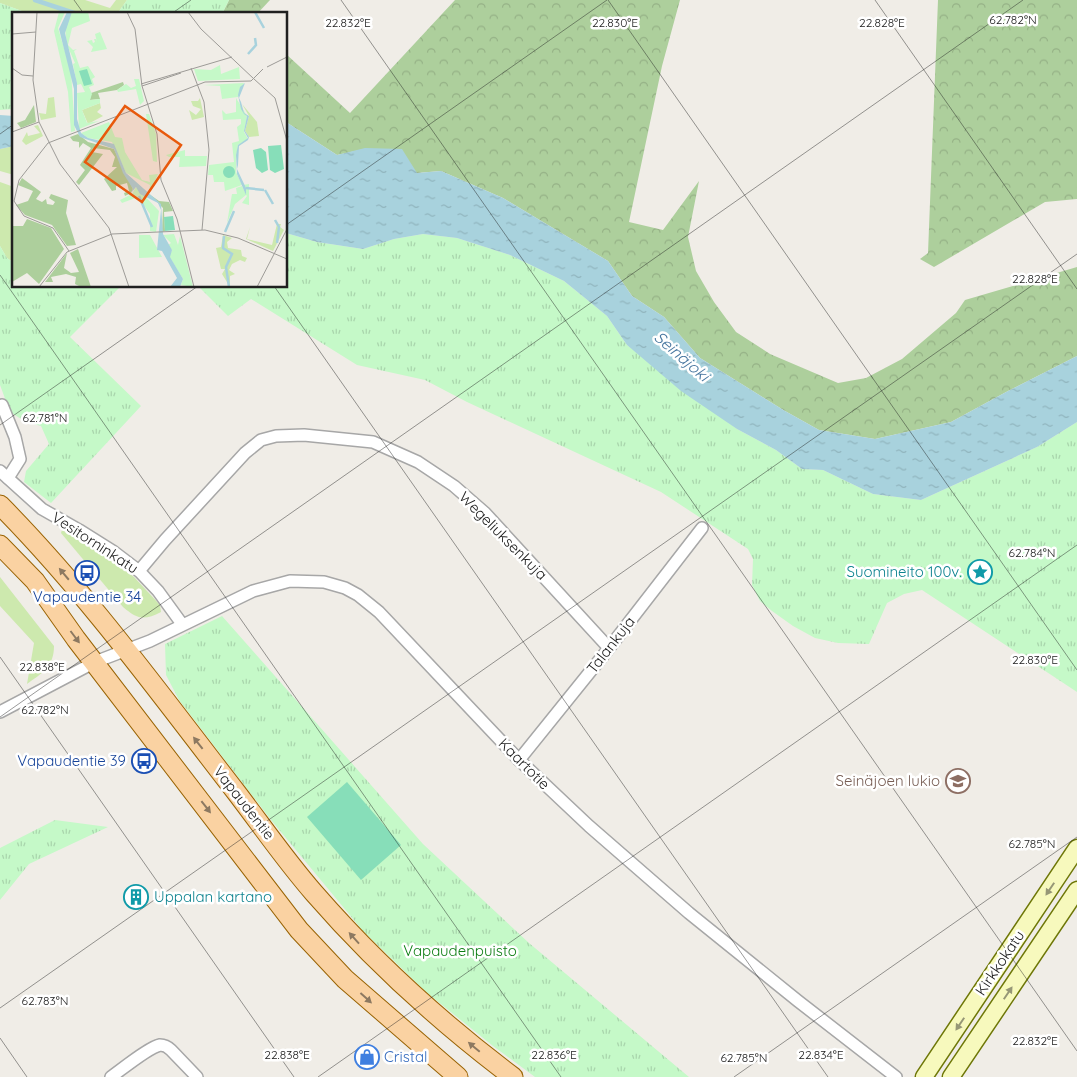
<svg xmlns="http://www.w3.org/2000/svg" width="1077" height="1077" viewBox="0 0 1077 1077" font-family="Quicksand,sans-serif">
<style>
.grass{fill:#cde9ae}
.forest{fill:url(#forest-crowns)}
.park{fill:url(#park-tufts)}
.pitch{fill:#87deb9}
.water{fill:url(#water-ripples)}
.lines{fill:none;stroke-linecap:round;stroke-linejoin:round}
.stream{stroke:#a8d2dd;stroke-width:4.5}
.minor-casing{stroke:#a7a7a7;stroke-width:14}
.secondary-casing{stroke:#6e7707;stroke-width:19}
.primary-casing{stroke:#996303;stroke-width:21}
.minor{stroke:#fff;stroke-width:11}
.secondary{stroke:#f7f9bd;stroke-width:16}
.primary{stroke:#fad2a2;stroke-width:19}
.oneway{fill:#8d7961}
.oneway2{fill:#969776}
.ticks{fill:none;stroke:#202020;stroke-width:1;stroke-opacity:0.45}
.labels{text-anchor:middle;stroke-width:5;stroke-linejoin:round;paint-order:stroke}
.street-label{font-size:15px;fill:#202020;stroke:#fff}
.culture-label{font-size:15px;fill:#0d838f;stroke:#fff;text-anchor:end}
.transit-label{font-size:15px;fill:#164399;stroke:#fff}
.education-label{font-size:15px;fill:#785e54;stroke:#fff;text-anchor:end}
.park-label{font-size:15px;fill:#0e7e14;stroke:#fff}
.shop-label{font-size:15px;fill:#366cbe;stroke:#fff;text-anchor:start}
.water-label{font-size:16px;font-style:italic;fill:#47769f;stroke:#fff}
.inset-river{fill:none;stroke:#a8d2dd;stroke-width:2.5}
.inset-road{fill:none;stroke:#9d9b97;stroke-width:1}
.view{fill:#e8590c;fill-opacity:0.15;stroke:#e8590c;stroke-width:2.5}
.inset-edge{fill:none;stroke:#202020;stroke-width:2.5}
.ticks-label{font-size:12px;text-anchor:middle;fill:#202020;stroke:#fff;stroke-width:5;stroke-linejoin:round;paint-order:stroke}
</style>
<defs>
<pattern id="forest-crowns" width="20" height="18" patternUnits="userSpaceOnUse" patternTransform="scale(1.25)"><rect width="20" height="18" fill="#adcf9c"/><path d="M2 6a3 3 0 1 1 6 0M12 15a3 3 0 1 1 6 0" fill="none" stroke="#95b186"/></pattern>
<pattern id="park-tufts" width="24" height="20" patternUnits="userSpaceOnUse" patternTransform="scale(1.25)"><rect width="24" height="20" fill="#c5f9c8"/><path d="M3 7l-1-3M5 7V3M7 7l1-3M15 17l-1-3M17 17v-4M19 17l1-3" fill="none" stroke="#a9d5ac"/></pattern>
<pattern id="water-ripples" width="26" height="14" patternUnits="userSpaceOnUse" patternTransform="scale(1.25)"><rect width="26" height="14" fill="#a8d2dd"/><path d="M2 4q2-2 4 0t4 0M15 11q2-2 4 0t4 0" fill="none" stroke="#90b4bd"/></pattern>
</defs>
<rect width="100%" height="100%" fill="#f0ede7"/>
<g class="grass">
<polygon points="0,0 85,0 110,8 116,0 127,0 117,14 30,14 0,3"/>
<polygon points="14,146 14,175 0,171 0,149"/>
<polygon points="0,182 14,187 14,263 7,258 0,246"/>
<path d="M 62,530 L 111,560 L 134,577 L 160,605 L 161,612 C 144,621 137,619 123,607 L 61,533 Z"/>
<path d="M 0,577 L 54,646 C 54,667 42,673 27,684 L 34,643 L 0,606 Z"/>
</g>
<g class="forest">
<polygon points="229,0 270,0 257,14 222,14"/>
<polygon points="455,0 680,0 662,66 629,222 663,230 699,181 688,237 696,271 714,302 736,332 770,354 838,383 866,378 902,359 956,313 965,300 1077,267 1077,356 1008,391 951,422 875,439 819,430 785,411 700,358 664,317 632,296 608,261 503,198 441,171 417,173 365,149 337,155 286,122 286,54 350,113"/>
<polygon points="938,0 1077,0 1077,199 1045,202 934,267 920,259 928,253"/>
</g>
<g class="park">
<polygon points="127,0 229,0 222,14 117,14"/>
<polygon points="0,3 30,14 14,14 14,109 0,110"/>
<polygon points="286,233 317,242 363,249 394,239 423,234 457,238 510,255 564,281 607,316 627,345 737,429 776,450 802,469 823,470 873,494 921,500 1037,447 1077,422 1077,692 922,590 904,594 887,603 869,644 838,643 815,638 793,626 772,611 760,601 752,585 753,559 748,549 661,492 467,402 425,380 357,365 251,299 228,316 198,286 286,286"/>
<polygon points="0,246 7,258 14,263 14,286 121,286 70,337 141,406 51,503 24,482 26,471 49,444 41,426 26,422 10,412 0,385"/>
<polygon points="222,616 423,844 529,943 689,1077 535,1077 493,1046 426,992 363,931 271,820 179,700 166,675 165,644"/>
<polygon points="55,820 108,827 29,864 0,900 0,848"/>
</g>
<polygon class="pitch" points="347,782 401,845 361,880 307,817"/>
<g class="water">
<polygon points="0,115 14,116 14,146 0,149"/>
<polygon points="286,122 337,155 365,148 402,149 417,173 441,171 503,198 608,261 632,296 664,317 700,358 785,411 819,430 875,439 951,422 1008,391 1077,356 1077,422 1037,447 921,500 873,494 823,470 802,469 776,450 737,429 681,391 627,345 607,316 564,281 510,255 457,238 423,234 394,239 363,249 317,242 286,233"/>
</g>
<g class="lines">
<polyline class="stream" points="35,0 77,14"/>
<defs>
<g id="minor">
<polyline points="2,405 15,437 20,459 8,478"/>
<polyline points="0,471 42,509 79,530 114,552 139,571 158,591 182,624"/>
<polyline points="139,571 165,540 245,453 261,440 276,436 304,435 373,442 418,462 454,486 485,513 609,648"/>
<polyline points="0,712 95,662 150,641 253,591 290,581 324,582 345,588 358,595 379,612 519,760 589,826 689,913 798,1001 896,1077"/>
<polyline points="519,760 606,652 702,528"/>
<path d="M 111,1077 C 121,1070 149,1047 160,1045 C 164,1045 168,1047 171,1050 L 197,1077"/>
</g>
<g id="secondary">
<polyline points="924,1077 1077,848"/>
<polyline points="951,1077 1077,890"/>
</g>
<g id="primary">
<path d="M 0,505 C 87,593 160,694 236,792 C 262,826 286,861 314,893 C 374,962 440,1022 513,1077"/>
<polyline points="0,545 35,581 76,639 299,930 345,979 458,1077"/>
</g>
</defs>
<use href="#minor" class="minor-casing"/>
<use href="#secondary" class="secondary-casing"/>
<use href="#primary" class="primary-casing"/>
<use href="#minor" class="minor"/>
<use href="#secondary" class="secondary"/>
<use href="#primary" class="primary"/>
</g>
<defs><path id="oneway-solid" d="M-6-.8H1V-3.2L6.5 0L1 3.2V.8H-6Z" transform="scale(1.25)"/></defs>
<g class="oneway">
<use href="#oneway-solid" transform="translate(64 574) rotate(-130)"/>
<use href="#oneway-solid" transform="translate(75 637) rotate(53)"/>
<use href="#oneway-solid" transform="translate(198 743) rotate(-128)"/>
<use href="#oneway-solid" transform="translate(206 807) rotate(52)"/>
<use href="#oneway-solid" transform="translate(354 938) rotate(-132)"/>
<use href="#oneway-solid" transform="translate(366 998) rotate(42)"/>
<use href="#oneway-solid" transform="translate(474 1047) rotate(-140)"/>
</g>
<g class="oneway2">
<use href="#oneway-solid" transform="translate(1050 889) rotate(124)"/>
<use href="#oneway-solid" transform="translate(1008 993) rotate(-56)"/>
<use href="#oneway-solid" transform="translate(960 1024) rotate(124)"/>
</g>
<path class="ticks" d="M 74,0 L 84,14M 341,0 L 1077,1051M 608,0 L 1077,670M 875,0 L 1077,289M 171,14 L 191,0M 0,134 L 14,124M 286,225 L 607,0M 0,275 L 561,1077M 274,286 L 828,1077M 0,425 L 198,286M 0,657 L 294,1077M 0,717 L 1023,0M 0,1008 L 1077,254M 0,1038 L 27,1077M 318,1077 L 1077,545M 734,1077 L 1077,837"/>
<defs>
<symbol id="sight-ring" viewBox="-11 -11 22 22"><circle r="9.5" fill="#fff" stroke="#0f9aa8" stroke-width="1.5"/><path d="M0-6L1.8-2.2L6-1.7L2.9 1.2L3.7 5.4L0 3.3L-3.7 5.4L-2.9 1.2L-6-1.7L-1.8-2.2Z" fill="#0f9aa8"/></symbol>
<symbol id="bus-ring" viewBox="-11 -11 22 22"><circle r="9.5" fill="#fff" stroke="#1a4fb4" stroke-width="1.5"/><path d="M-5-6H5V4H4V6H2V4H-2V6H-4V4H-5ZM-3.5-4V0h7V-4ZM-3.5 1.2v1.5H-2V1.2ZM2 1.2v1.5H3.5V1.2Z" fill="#1a4fb4"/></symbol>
<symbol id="school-ring" viewBox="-11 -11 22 22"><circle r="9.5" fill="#fff" stroke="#8d6e63" stroke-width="1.5"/><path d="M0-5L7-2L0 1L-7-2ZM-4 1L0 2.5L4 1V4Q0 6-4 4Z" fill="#8d6e63"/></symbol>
<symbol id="building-ring" viewBox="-11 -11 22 22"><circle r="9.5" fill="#fff" stroke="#0f9aa8" stroke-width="1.5"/><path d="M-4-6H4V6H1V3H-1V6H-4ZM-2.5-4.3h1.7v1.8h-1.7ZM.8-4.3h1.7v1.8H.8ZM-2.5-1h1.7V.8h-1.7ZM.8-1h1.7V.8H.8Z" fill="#0f9aa8"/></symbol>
<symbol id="shop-ring" viewBox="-11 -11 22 22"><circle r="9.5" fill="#fff" stroke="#3f7fe0" stroke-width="1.5"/><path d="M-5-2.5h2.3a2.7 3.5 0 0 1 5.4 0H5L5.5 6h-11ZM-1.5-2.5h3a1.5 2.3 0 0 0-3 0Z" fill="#3f7fe0"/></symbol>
</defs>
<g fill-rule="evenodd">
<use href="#sight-ring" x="966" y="558" width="28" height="28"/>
<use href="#bus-ring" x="73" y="559" width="28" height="28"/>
<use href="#bus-ring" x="130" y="747" width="28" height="28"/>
<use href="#school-ring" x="944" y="767" width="28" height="28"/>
<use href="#building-ring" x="122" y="883" width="28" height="28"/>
<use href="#shop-ring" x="353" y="1043" width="28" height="28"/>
</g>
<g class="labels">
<g class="street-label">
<text transform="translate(503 536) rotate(45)" y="5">Wegeliuksenkuja</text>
<text transform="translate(95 543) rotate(33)" y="5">Vesitorninkatu</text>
<text transform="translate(611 645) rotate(-52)" y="5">Talankuja</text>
<text transform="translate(524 764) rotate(45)" y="5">Kaartotie</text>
<text transform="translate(244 803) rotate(52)" y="5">Vapaudentie</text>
<text transform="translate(1000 963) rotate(-56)" y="5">Kirkkokatu</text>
</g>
<g class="culture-label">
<text x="962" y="577">Suomineito 100v.</text>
<text x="154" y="902" text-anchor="start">Uppalan kartano</text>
</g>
<g class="transit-label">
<text x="87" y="602">Vapaudentie 34</text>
<text x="126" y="766" text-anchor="end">Vapaudentie 39</text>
</g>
<g class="education-label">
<text x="940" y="786">Seinäjoen lukio</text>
</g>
<g class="park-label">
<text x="460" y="956">Vapaudenpuisto</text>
</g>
<g class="shop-label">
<text x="384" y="1062">Cristal</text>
</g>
<g class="water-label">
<text transform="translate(682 356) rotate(41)" y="6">Seinäjoki</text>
</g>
</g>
<g transform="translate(12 12)">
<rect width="275" height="275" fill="#f0ede7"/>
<path d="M 42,85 L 44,105 L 29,108 L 27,101 L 34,102 L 36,86 ZM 188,86 L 192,105 L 180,108 L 177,98 L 184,103 L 189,97 L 181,94 L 179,89 L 186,89 ZM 88,91 L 89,96 L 85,100 L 91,104 L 76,112 L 70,98 ZM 230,92 L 245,110 L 247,124 L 237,125 L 233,119 L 237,104 ZM 26,113 L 31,124 L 14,133 L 10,129 L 15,120 L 16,124 L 28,121 L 22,114 ZM 265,212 L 269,212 L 268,215 L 272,218 L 261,239 L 234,227 L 238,215 L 235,227 L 260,233 ZM 211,223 L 220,226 L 215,230 L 216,236 L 229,238 L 230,244 L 235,246 L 233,250 L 228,248 L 220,252 L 217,258 L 223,262 L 218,264 L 218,275 L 210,262 L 213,257 L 209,257 L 204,236 L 209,235 Z" fill="#cde9ae"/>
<path d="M 111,70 L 112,73 L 105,78 L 86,81 L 88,87 L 78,88 L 79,81 ZM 22,93 L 24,110 L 9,116 L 5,111 L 13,108 ZM 66,122 L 76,130 L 102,137 L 121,177 L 119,181 L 113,184 L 112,181 L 117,179 L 115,171 L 104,174 L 104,178 L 100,179 L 92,167 L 105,155 L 100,155 L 103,145 L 98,138 L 81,136 L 80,140 L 91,142 L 67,173 L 64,170 L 73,158 L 68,153 L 79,136 L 71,131 L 67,136 L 67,130 L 61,129 L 58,125 ZM 10,166 L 29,180 L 24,187 L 30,190 L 34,187 L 35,192 L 41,193 L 43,190 L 37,186 L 39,182 L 56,188 L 54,201 L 64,233 L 55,234 L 40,213 L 13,203 L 4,193 L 16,189 L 21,179 L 6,173 ZM 137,182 L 147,189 L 157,190 L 161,199 L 152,200 L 153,219 L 150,220 L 151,196 ZM 15,207 L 39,216 L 52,237 L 27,272 L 15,261 L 0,270 L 0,214 L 11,214 ZM 66,237 L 79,275 L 69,275 L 63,272 L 64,265 L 54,262 L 39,265 L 41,270 L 33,270 L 55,241 L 52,256 L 59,261 L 67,260 L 58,241 Z" fill="#adcf9c"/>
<path d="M 47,0 L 53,0 L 46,16 L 59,60 L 63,119 L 59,120 L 56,80 L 42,19 ZM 60,0 L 76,0 L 78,9 L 60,16 L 56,33 L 61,38 L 65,37 L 62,39 L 68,56 L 76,54 L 83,65 L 80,67 L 82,73 L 77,75 L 80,82 L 78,88 L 88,87 L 88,91 L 70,98 L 75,111 L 87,109 L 67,117 L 65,81 L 73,80 L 69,72 L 65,73 L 61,52 L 63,51 L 55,33 L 53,17 ZM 88,20 L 95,37 L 79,40 L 81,35 L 75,29 L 80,28 L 81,31 L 83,30 L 82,27 L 84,27 L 85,30 L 83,22 ZM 208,53 L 209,62 L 227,55 L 228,67 L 186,69 L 182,57 L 199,58 ZM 122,67 L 127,67 L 132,89 L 128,93 L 124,77 L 106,80 L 105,78 L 114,72 L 119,76 L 124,74 ZM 232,71 L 226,85 L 210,87 L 208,74 L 192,73 ZM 224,86 L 235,104 L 232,120 L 236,127 L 226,133 L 224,146 L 224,160 L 230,173 L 213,179 L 212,170 L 202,170 L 201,163 L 196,163 L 197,153 L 222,150 L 220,131 L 227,129 L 225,115 L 229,112 L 229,107 L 211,108 L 210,98 L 214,102 L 224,100 ZM 134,102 L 137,102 L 144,122 L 145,150 L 141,149 ZM 97,110 L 103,125 L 110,126 L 113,140 L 130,168 L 138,170 L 137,163 L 146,162 L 137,182 L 138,173 L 114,161 L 100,130 L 76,126 L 69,121 ZM 173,138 L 173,144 L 195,144 L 194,154 L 167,155 L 168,145 L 157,145 L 154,143 ZM 237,172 L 237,193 L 230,191 L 235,184 L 234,183 L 223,192 L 215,211 L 220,182 L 225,182 L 224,176 L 230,174 L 234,182 L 231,173 ZM 124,175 L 147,199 L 144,220 L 138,219 L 138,202 L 126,185 L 110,191 L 108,188 L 120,182 ZM 162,222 L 166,233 L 168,224 L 181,275 L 169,273 L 171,267 L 157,244 L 160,238 L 156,233 L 159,231 L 151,223 ZM 127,223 L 138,223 L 150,245 L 127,246 Z" fill="#c5f9c8"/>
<path d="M 75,57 L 80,72 L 72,74 L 67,59 ZM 269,133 L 272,157 L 263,161 L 258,158 L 256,134 ZM 249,136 L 254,140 L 256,158 L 250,161 L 244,156 L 241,138 ZM211 160a6 6 0 1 1 12 0a6 6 0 1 1-12 0ZM 161,204 L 163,218 L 153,219 L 152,205 Z" fill="#87deb9"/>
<path d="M 55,0 L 60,0 L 53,21 L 65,71 L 65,107 L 69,121 L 76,126 L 102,132 L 114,161 L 149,192 L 151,222 L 160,238 L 158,245 L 171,267 L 168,275 L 158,275 L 165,266 L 150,239 L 145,238 L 149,198 L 146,191 L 128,182 L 124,175 L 119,181 L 121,177 L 111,161 L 102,137 L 68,125 L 62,113 L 62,77 L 47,17 ZM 233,71 L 227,86 L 229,90 L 232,101 L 237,104 L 233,119 L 237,125 L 236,128 L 227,134 L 226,153 L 225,157 L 234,176 L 234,183 L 225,162 L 224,143 L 226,133 L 236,126 L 232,119 L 235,104 L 232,102 L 229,97 L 226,83 L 228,75 Z" fill="#a8d2dd"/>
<path class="inset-river" d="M 243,0 L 252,16M 236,42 L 244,33 L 243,26M 234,176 L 252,178M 253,178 L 261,192M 127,184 L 140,215M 263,208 L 267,215 L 265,231M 213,220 L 222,199M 212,224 L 211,236 L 220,242 L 214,255 L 217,275"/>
<path class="inset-road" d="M 25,0 L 21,68 L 27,110 L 48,152 L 97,216 L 117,275M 115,0 L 123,17 L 130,74 L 145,122 L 149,168 L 165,207 L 182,275M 176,0 L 189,17 L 242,67M 0,22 L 24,20M 255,55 L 275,45M 0,56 L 10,63 L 21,64M 179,56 L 192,90 L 197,138 L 190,218M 242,67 L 263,86 L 275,129M 129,72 L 220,45M 130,74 L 169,61M 0,120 L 27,110M 36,131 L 7,168 L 2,189 L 12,204 L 41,216 L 57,239M 36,131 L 193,70 L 239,69 L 251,57M 100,222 L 193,218 L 226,226 L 275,247M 27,275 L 55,240 L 100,222M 245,275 L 275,217"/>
<path class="view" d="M 113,94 L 169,133 L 130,190 L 73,150 Z"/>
<rect width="275" height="275" class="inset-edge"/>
</g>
<g class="ticks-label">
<text x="1013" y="24">62.782°N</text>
<text x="348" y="27">22.832°E</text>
<text x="615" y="27">22.830°E</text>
<text x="882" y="27">22.828°E</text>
<text x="1035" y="283">22.828°E</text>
<text x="45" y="422">62.781°N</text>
<text x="1032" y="557">62.784°N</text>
<text x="1035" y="664">22.830°E</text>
<text x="42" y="671">22.838°E</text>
<text x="45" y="714">62.782°N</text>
<text x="1032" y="848">62.785°N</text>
<text x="45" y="1005">62.783°N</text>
<text x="1035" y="1045">22.832°E</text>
<text x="287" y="1059">22.838°E</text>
<text x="554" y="1059">22.836°E</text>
<text x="821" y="1059">22.834°E</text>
<text x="744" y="1062">62.785°N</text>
</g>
</svg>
